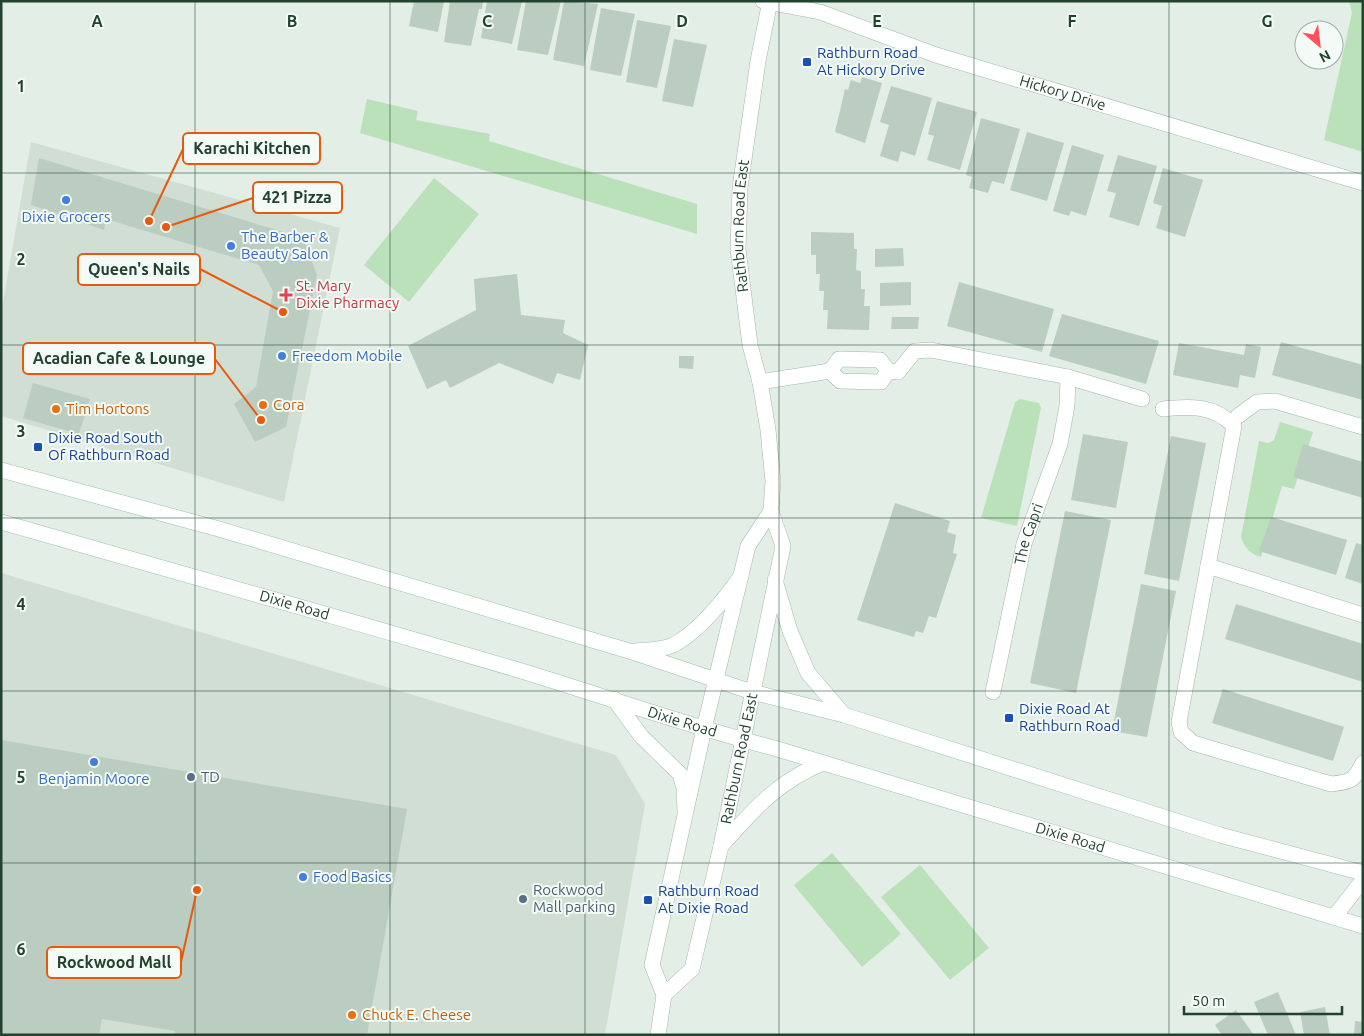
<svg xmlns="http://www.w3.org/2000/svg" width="1364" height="1036" viewBox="0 0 1364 1036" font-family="Ubuntu,sans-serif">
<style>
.built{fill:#d1ded4}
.green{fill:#bbe1ba}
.building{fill:#bbccc0}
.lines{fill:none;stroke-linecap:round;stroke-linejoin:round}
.minor-casing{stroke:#a5b7ab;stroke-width:16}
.tertiary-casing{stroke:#a5b7ab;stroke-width:16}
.secondary-casing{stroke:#a3bead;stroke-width:16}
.minor{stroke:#fff;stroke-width:15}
.tertiary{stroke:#fff;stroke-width:15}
.secondary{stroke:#fff;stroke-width:15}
.grid{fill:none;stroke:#21422f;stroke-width:1;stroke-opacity:0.55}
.transit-dot{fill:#1a4fb4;stroke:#f4faf5;stroke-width:2}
.shop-dot{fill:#3f7fe0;stroke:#f4faf5;stroke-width:2}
.health-dot{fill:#e0444e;stroke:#f4faf5;stroke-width:2}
.food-dot{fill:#e8710a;stroke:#f4faf5;stroke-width:2}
.service-dot{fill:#5c6f8a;stroke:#f4faf5;stroke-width:2}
.labels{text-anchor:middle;stroke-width:4;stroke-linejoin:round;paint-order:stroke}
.transit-label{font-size:15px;fill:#164399;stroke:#f4faf5;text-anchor:start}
.street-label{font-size:15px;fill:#21422f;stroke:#f4faf5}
.shop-label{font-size:15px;fill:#366cbe;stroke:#f4faf5;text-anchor:start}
.health-label{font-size:15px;fill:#be3a42;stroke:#f4faf5;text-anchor:start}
.food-label{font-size:15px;fill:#c56008;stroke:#f4faf5;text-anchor:start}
.service-label{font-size:15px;fill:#4e5e75;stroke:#f4faf5;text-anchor:start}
.grid-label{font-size:16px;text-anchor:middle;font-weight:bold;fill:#21422f;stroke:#f4faf5;stroke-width:4;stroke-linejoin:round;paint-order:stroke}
.leader{fill:none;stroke:#e8590c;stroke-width:2}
.callout-dot{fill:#e8590c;stroke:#f4faf5;stroke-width:2}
.callout{fill:#f4faf5;stroke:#e8590c;stroke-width:2}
.callout-label{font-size:16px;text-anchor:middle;font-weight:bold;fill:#21422f}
</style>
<rect width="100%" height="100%" fill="#e3eee6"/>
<g class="built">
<polygon points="31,142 340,228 284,502 1,416 1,314"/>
<polygon points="1,573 616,755 645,804 605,1035 1,1035"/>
</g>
<g class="green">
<polygon points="1349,1 1363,1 1363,152 1324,140 1352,13"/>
<polygon points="367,99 418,111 416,120 490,134 489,141 697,204 697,234 360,133"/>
<polygon points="434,178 479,214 409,302 364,265"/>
<polygon points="1020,399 1039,403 1041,408 1017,526 981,518 1011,416 1015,402"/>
<path d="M 1280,422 L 1313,432 L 1294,489 L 1282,486 L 1261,557 C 1250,554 1244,547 1241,537 L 1259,441 L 1268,443 L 1274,440 Z"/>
<polygon points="832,853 901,934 862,967 794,885"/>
<polygon points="920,865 989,948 950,980 881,897"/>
</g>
<g class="building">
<polygon points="414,1 444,1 438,32 409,26"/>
<polygon points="450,1 483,1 482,9 479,9 471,46 444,42"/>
<polygon points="487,1 522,1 512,44 481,38"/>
<polygon points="526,1 561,1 548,55 517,50"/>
<polygon points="564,1 598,4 584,66 553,60"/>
<polygon points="601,8 635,14 621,76 590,70"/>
<polygon points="637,20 671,26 657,88 626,82"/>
<polygon points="674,39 707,45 693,107 662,101"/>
<polygon points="862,77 882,83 865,143 835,132 845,89 848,90 851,80 860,83"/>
<polygon points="891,86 932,98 915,156 901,151 898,162 880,156 889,125 880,122"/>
<polygon points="937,101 977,112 960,170 927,160 934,136 928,134"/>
<polygon points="981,118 1020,129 1004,184 992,181 988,193 969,188 972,177 966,175"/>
<polygon points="1027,132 1064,143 1047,201 1010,190"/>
<polygon points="1072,145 1104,155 1086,216 1071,211 1069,216 1053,211"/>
<polygon points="1118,155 1157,166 1139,226 1109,217 1116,193 1107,191"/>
<polygon points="39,158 303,238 317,275 286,427 255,442 234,404 256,387 273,291 259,265 106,219 104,230 31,205"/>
<polygon points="1163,168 1203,180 1185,237 1156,228 1162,206 1153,203"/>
<polygon points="811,232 854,233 854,249 857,249 856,270 861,271 861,289 865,289 864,306 870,306 869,330 827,329 828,310 823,310 824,291 819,291 820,274 816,274 816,255 811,255"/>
<polygon points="903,248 904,266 875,267 875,249"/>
<polygon points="517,274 521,315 565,320 563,333 588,345 580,380 557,373 553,384 499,363 450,388 446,380 427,389 408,346 476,310 474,279"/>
<polygon points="911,282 911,305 880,306 880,283"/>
<polygon points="959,282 1054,309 1042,352 947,326"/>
<polygon points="1062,314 1159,341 1146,384 1049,356"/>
<polygon points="892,317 919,317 918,329 891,329"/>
<polygon points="1281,342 1363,365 1363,400 1272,375"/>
<polygon points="1179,343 1244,355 1246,344 1261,347 1255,378 1240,375 1238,388 1173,375"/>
<polygon points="679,356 694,356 693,369 679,368"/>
<polygon points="33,383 90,399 79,434 23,418"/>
<polygon points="1083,434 1128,442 1116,508 1071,500"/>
<polygon points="1171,436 1206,443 1179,581 1144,574"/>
<polygon points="1303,444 1363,462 1363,498 1293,477"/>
<polygon points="895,503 950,521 947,532 956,535 953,553 957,554 936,618 929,616 923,633 916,631 914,637 857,620"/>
<polygon points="1065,511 1111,520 1076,693 1030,683"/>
<polygon points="1271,517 1347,540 1336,575 1259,551"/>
<polygon points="1356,543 1363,545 1363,584 1345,578"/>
<polygon points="1141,584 1176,591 1147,737 1112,731"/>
<polygon points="1236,604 1363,644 1363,682 1225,639"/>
<polygon points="1223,689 1344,727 1333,761 1212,723"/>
<polygon points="1,740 407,809 367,1035 174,1035 175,1031 102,1019 99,1035 1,1035"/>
<polygon points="1278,992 1296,1035 1268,1035 1254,1002"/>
<polygon points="1325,1007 1330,1035 1304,1035 1300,1012"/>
<polygon points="1236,1010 1254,1035 1222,1035 1215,1025"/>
<polygon points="1355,1021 1363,1022 1363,1035 1354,1035"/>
</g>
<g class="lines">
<defs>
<g id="minor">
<path id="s1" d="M 763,1 L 820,12 L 936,55 L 1363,183"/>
<polyline points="830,371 839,359 880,360 888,371 898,372 915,351 931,350 1068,377 1142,399"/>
<polyline points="830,371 840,381 881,382 888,371"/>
<polyline points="760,382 830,371"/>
<path d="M 1163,409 C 1190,406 1214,405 1234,426 L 1179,722 L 1181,732 L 1193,743 L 1331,784 C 1351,782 1354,781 1363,763"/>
<polyline points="1238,416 1257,402 1275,401 1363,427"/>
<polyline points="1208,566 1363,615"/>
<path id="s2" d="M 993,692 L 1024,544 L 1060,444 L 1067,406 L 1068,377"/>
<polyline points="1334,917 1363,880"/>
</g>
<g id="tertiary">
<path id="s3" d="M 664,995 L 692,969 L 721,846 L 783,546 L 771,511 L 773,481 L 768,430 L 760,382 L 750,345 L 738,249 L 740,188 L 758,61 L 770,1"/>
<polyline points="658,1035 664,995 652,965 704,729 748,546 771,511"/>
</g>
<g id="secondary">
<polyline points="1,470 219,529 629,651 752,692 844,715 1220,835 1363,873"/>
<path id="s4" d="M 1,522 C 173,570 344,619 515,669 C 601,695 687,726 774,748 L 1363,926"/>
<polyline points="775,580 790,631 808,673 844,715"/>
<path d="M 635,651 C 648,650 662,650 673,645 C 700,631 724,600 741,576"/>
<polyline points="614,699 641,736 680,774 684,788 685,812"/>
<path d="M 721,846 C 753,810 778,781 823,763"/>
</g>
</defs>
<use href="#minor" class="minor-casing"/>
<use href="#tertiary" class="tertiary-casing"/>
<use href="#secondary" class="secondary-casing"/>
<use href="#minor" class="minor"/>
<use href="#tertiary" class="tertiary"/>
<use href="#secondary" class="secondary"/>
</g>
<path class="grid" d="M 195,1 L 195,1035M 390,1 L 390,1035M 585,1 L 585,1035M 779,1 L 779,1035M 974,1 L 974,1035M 1169,1 L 1169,1035M 1,173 L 1363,173M 1,345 L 1363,345M 1,518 L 1363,518M 1,691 L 1363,691M 1,863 L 1363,863"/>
<g class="transit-dot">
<rect x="802" y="57" width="10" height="10" rx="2.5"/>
<rect x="33" y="442" width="10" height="10" rx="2.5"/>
<rect x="1004" y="713" width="10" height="10" rx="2.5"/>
<rect x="643" y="895" width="10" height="10" rx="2.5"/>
</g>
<g class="shop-dot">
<circle cx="66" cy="200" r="5"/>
<circle cx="231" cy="246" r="5"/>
<circle cx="282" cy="356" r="5"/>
<circle cx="94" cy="762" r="5"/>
<circle cx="303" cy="877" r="5"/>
</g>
<path class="health-dot" d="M283.5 287.5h5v5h5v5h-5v5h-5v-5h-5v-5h5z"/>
<g class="food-dot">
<circle cx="263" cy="405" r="5"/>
<circle cx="56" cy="409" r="5"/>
<circle cx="352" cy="1015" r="5"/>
</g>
<g class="service-dot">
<circle cx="191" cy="777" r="5"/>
<circle cx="523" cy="899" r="5"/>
</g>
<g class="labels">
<g class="transit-label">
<text x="817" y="58">Rathburn Road<tspan x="817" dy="17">At Hickory Drive</tspan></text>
<text x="48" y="443">Dixie Road South<tspan x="48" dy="17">Of Rathburn Road</tspan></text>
<text x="1019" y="714">Dixie Road At<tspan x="1019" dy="17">Rathburn Road</tspan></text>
<text x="658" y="896">Rathburn Road<tspan x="658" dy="17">At Dixie Road</tspan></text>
</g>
<g class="street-label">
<text dy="5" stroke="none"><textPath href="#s1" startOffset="314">Hickory Drive</textPath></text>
<text dy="5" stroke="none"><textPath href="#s3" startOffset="796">Rathburn Road East</textPath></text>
<text dy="5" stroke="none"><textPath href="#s2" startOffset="162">The Capri</textPath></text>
<text dy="5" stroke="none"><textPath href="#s4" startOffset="305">Dixie Road</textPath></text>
<text dy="5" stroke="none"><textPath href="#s4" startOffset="710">Dixie Road</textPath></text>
<text dy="5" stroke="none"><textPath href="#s3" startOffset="254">Rathburn Road East</textPath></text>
<text dy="5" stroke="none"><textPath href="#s4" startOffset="1115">Dixie Road</textPath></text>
</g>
<g class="shop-label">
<text x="66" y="222" text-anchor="middle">Dixie Grocers</text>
<text x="241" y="242">The Barber &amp;<tspan x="241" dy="17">Beauty Salon</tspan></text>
<text x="292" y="361">Freedom Mobile</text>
<text x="94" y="784" text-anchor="middle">Benjamin Moore</text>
<text x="313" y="882">Food Basics</text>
</g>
<g class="health-label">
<text x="296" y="291">St. Mary<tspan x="296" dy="17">Dixie Pharmacy</tspan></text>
</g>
<g class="food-label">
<text x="273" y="410">Cora</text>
<text x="66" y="414">Tim Hortons</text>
<text x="362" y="1020">Chuck E. Cheese</text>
</g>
<g class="service-label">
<text x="201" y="782">TD</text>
<text x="533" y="895">Rockwood<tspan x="533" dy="17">Mall parking</tspan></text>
</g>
</g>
<g class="grid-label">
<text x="97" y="27">A</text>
<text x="292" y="27">B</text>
<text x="487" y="27">C</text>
<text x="682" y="27">D</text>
<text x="877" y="27">E</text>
<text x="1072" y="27">F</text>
<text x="1267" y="27">G</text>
<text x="21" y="92">1</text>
<text x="21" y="265">2</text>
<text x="21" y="437">3</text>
<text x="21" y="610">4</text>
<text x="21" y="783">5</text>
<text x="21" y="955">6</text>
</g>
<path class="leader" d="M149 221L183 149M166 227L253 198M283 312L200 269M261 420L215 359M197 890L181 962"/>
<g class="callout-dot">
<circle cx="149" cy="221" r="5"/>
<circle cx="166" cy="227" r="5"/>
<circle cx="283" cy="312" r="5"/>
<circle cx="261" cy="420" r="5"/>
<circle cx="197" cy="890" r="5"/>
</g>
<g class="callout">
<rect x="183" y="133" width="137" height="31" rx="5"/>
<rect x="253" y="182" width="89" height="31" rx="5"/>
<rect x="78" y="254" width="122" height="31" rx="5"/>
<rect x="23" y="343" width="192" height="31" rx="5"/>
<rect x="47" y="947" width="134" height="31" rx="5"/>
</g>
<g class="callout-label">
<text x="252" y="154">Karachi Kitchen</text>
<text x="297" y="203">421 Pizza</text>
<text x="139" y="275">Queen's Nails</text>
<text x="119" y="364">Acadian Cafe &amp; Lounge</text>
<text x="114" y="968">Rockwood Mall</text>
</g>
<rect width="1364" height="1036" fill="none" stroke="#21422f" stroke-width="5"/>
<g transform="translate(1319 45) rotate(152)"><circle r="24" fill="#f4faf5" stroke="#a0b0a6"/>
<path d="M0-4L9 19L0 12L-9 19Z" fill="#ff505b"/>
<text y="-8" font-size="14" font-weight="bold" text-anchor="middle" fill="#21422f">N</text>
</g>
<path d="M1184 1006v8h158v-8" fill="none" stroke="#21422f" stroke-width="2.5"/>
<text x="1192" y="1006" font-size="15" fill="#21422f" stroke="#f4faf5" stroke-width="4" paint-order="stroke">50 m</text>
</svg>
